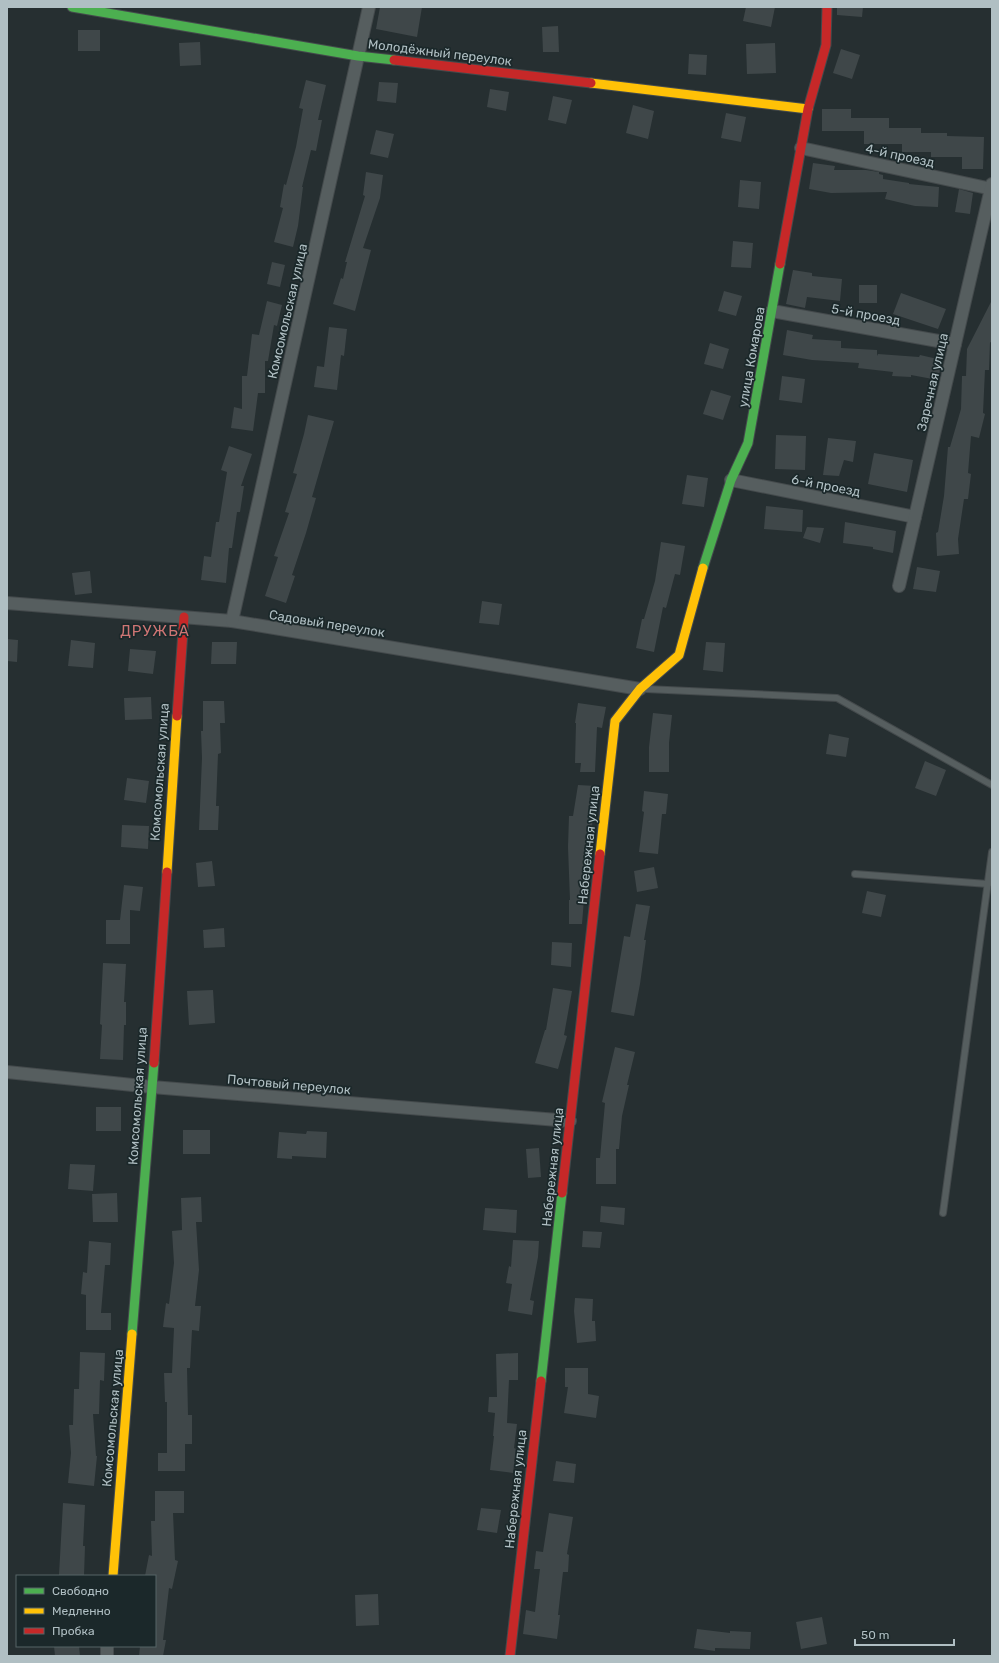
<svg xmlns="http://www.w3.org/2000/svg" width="999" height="1663" viewBox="0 0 999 1663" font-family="Rubik,sans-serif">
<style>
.building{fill:#3f4749}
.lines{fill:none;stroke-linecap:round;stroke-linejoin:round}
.lane-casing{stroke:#444a4c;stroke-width:8}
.street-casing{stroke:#444a4c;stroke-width:14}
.fast-casing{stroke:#444a4c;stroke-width:11}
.slow-casing{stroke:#444a4c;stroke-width:11}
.jam-casing{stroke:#444a4c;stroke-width:11}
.lane{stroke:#565e5f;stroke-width:6}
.street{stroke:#565e5f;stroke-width:12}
.fast{stroke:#4caf50;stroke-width:9}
.slow{stroke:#ffc107;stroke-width:9}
.jam{stroke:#c62828;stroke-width:9}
.labels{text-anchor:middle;stroke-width:3.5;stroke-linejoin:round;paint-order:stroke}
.street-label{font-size:13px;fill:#b0bfc3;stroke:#1b282a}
.quarter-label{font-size:15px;letter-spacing:1px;fill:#ce7574;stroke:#1b282a}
</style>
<rect width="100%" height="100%" fill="#262f31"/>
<g class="building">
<polygon points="380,7 422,7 417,37 376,29"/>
<polygon points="746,7 775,7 771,27 743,21"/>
<polygon points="837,7 863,7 862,17 837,15"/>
<polygon points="558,26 559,52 543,52 542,27"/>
<rect x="78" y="30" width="22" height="21"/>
<polygon points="200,42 201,65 180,66 179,43"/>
<polygon points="775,43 776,73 747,74 746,44"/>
<polygon points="841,49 860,55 852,79 833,73"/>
<polygon points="689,54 707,55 706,75 688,74"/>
<polygon points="306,80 326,85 318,120 322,120 316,151 311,150 302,187 303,187 298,226 293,247 274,242 283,208 280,207 284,184 286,185 296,147 303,109 299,108"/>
<polygon points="379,82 398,83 396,103 377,101"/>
<polygon points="490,89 509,92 506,111 487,107"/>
<polygon points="553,96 572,100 566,124 548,120"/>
<polygon points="633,105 654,111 648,139 626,133"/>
<polygon points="822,109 851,109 851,118 889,118 889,128 921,128 921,133 947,133 947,136 984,137 983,169 962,169 962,157 931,157 931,152 902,152 902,144 864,144 864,131 822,131"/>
<polygon points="726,113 746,117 741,142 721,138"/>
<polygon points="376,130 394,134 388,158 370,154"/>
<polygon points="813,163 835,166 834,170 866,170 879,172 879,174 883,175 883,179 909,183 909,184 939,187 938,207 915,206 885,199 887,192 831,193 809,189"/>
<polygon points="366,172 383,175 380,198 363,248 371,250 355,311 333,304 341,278 343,279 347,262 345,262 365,196 363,195"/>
<polygon points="740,180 761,182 759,209 738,207"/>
<polygon points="959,189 973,193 970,214 955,212"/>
<polygon points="733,241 753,243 751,268 731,267"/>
<polygon points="272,262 285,265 280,287 267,284"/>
<polygon points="793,270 812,273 812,276 842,279 840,301 807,297 805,308 786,304"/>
<rect x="859" y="285" width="18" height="18"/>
<polygon points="724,291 742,296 736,316 718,311"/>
<polygon points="901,293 946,309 938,329 893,314"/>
<polygon points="992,300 992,343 990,342 989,370 985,370 983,413 985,414 979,438 971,436 968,473 971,474 968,499 964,499 958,539 959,554 937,556 936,533 938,532 944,496 948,447 950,447 961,409 962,376 966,376 967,349"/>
<polygon points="267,301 282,305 277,326 274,325 268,361 265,361 265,393 258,393 253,431 231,428 234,407 242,409 242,376 247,376 252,334 259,335"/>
<polygon points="329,327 347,329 344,356 341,355 337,390 314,387 317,366 324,367"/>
<polygon points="787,330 813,335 812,339 841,341 841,348 877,350 877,356 878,354 919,357 920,355 942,360 938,380 911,375 911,377 892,376 893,372 858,368 859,363 812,360 783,355"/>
<polygon points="710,343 729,349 723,369 704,364"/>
<polygon points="782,376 805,379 802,403 779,400"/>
<polygon points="711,390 731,396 723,420 703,414"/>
<polygon points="308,415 334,421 312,497 316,498 306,533 292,575 295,576 286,603 265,596 278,557 274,556 289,513 285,512 297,474 293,473 304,434"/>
<polygon points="776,435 806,436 805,470 775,469"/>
<polygon points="828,438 856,441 853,462 844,460 839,476 823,475"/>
<polygon points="229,446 252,454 241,486 244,486 240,512 237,512 232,548 229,548 226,583 201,580 204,556 211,557 216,522 219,522 227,472 221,470"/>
<polygon points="874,453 913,460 907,492 868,484"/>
<polygon points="687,475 708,478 704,507 682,504"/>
<polygon points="766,506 803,510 802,532 764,529"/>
<polygon points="845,522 896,531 893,553 873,549 873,547 843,543"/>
<polygon points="807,527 824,528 820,543 803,538"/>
<polygon points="661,542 685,546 680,575 675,574 666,608 663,607 654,652 636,648 642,619 644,619 655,581"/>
<polygon points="917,567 940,571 936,592 913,589"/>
<polygon points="90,571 92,593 75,595 72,573"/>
<polygon points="482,601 502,604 499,625 479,623"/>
<polygon points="7,639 18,640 17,662 7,661"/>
<polygon points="71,640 95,643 93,668 68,666"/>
<polygon points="212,642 237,642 236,664 211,664"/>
<polygon points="706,642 725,643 723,672 703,670"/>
<polygon points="130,649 156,651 153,674 128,671"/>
<polygon points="151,697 152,719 125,720 124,698"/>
<polygon points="203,701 224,701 225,723 220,723 221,753 218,754 216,806 219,806 218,830 199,830 202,758 201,731 203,731"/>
<polygon points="578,703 606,707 602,728 597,727 595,772 580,772 581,763 575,763 576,723 575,723"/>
<polygon points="653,713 672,715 669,743 669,772 649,772 649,747"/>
<polygon points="829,734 849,738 846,757 826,754"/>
<polygon points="925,761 946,770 936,796 915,788"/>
<polygon points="127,778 149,781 146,803 124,800"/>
<polygon points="578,785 596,786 593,811 591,845 589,844 589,857 586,886 585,886 582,924 569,924 569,900 570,900 568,847 569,816 573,816"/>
<polygon points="644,791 668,794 666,814 662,814 658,854 639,852 644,812 642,811"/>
<polygon points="122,825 149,826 148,849 121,847"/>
<polygon points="212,861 215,886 198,887 196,863"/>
<polygon points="654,867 658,888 637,892 634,871"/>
<polygon points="124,885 143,887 140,911 130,910 130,944 106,944 106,920 120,920"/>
<polygon points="867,891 886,895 881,917 862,913"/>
<polygon points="636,904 650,906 644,940 646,940 640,984 634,1016 611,1012 624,936 630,937"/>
<polygon points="224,928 225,947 204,948 203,930"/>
<polygon points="552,942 572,943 571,967 551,965"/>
<polygon points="103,963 126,964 124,1002 126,1002 126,1025 124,1025 123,1060 100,1059 102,1025 100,1024"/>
<polygon points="553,988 572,991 564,1035 567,1036 558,1069 535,1063 545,1030 546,1030"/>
<polygon points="213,990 215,1023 189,1025 187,991"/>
<polygon points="615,1047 635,1052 627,1085 629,1085 622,1116 619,1149 616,1149 616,1184 596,1184 596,1158 600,1158 605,1103 602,1102"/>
<rect x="96" y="1107" width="25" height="24"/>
<rect x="183" y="1130" width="27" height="24"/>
<polygon points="307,1131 327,1132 326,1158 292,1156 292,1159 277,1158 279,1132 306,1134"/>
<polygon points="539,1148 541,1177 528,1178 526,1149"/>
<polygon points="70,1164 95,1165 93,1191 68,1189"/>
<polygon points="117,1193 118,1222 93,1222 92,1194"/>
<polygon points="201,1197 202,1222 196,1222 199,1270 195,1306 201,1306 199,1331 192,1330 190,1368 187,1368 188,1415 192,1415 192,1444 185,1444 185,1471 158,1471 158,1453 167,1453 167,1402 165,1402 164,1373 172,1373 174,1328 163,1327 166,1303 169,1304 174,1263 172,1231 182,1230 181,1198"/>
<polygon points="601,1206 625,1208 624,1225 600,1222"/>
<polygon points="485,1208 517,1210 516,1233 483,1230"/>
<polygon points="583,1231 602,1232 600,1248 582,1247"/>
<polygon points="513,1240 539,1241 538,1257 530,1300 534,1301 532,1315 508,1311 512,1284 506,1283 509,1266 511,1267"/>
<polygon points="89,1241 111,1243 110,1265 105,1265 101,1313 111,1313 111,1330 86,1330 86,1295 81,1294 83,1272 87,1273"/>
<polygon points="575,1298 593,1299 592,1321 595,1321 596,1341 577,1343 574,1311"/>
<polygon points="80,1352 105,1353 104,1381 100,1380 99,1414 93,1414 96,1456 97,1456 94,1486 68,1483 71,1453 69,1425 73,1425 74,1389 79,1389"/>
<polygon points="518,1353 518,1380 509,1380 507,1423 517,1424 514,1448 516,1449 513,1473 490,1470 494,1436 493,1436 495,1413 488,1412 489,1397 497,1397 496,1354"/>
<polygon points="565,1368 588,1368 588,1394 599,1396 596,1418 564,1413 568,1387 565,1387"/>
<polygon points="556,1461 576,1464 574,1483 553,1481"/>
<polygon points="155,1491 184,1491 184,1513 173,1513 175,1560 178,1561 172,1589 169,1588 163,1640 166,1640 163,1656 139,1656 140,1646 155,1646 155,1576 145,1576 149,1555 152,1556 151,1521 155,1521"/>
<polygon points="63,1503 85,1505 83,1546 85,1546 84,1576 59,1575"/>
<polygon points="481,1508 501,1510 497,1533 477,1530"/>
<polygon points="549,1513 573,1517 567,1554 569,1555 568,1572 563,1572 558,1615 560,1615 557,1639 523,1634 526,1610 535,1612 540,1569 534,1569 536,1551 543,1552"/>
<polygon points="378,1594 379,1625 356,1626 355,1595"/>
<polygon points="822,1617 827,1644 801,1649 796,1622"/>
<polygon points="697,1629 730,1633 730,1631 751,1632 750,1649 715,1648 715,1651 694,1648"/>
<polygon points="54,1646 79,1646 80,1656 55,1656"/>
</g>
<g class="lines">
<defs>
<g id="lane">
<polyline points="646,689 837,698 992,785"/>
<polyline points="855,874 988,884"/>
<polyline points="943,1213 992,852"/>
</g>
<g id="street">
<polyline points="801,148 992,189"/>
<polyline points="772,311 955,344"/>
<polyline points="731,480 915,517"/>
<polyline points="899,586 992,184"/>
<polyline points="7,603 232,621 640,689"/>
<polyline points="232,621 369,7"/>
<polyline points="7,1072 152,1087 570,1121"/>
<polyline points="107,1656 107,1646"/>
</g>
<g id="fast">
<polyline points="72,7 358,56 394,60"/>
<polyline points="703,568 731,480 748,443 780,264"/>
<polyline points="132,1334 154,1063"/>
<polyline points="541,1381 562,1193"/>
</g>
<g id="slow">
<polyline points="591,83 808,109"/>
<polyline points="600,854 615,721 640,689 679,655 703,568"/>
<polyline points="167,872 177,716"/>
<polyline points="113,1576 132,1334"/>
</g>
<g id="jam">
<polyline points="394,60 591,83"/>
<polyline points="780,264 808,109 826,45 827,7"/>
<polyline points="177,716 184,617"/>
<polyline points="154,1063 167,872"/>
<polyline points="562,1193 600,854"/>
<polyline points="510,1656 541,1381"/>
</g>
</defs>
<use href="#lane" class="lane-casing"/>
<use href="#street" class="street-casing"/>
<use href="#fast" class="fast-casing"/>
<use href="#slow" class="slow-casing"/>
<use href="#jam" class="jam-casing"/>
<use href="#lane" class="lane"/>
<use href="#street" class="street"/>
<use href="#fast" class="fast"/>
<use href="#slow" class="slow"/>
<use href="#jam" class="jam"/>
</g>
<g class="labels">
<g class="street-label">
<text transform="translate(440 52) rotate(7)" y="5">Молодёжный переулок</text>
<text transform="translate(900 155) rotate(12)" y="5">4-й проезд</text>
<text transform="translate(287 311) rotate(-77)" y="5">Комсомольская улица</text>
<text transform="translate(866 314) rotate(10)" y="5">5-й проезд</text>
<text transform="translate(751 357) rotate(-80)" y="5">улица Комарова</text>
<text transform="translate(932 382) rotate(-77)" y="5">Заречная улица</text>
<text transform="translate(826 485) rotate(11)" y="5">6-й проезд</text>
<text transform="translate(327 623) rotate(9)" y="5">Садовый переулок</text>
<text transform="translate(159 772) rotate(-86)" y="5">Комсомольская улица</text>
<text transform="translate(588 845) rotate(-84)" y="5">Набережная улица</text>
<text transform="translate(289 1084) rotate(5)" y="5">Почтовый переулок</text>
<text transform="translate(137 1096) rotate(-86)" y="5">Комсомольская улица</text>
<text transform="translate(552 1167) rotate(-84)" y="5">Набережная улица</text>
<text transform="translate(112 1418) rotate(-85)" y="5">Комсомольская улица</text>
<text transform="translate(515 1489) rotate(-84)" y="5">Набережная улица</text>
</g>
<g class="quarter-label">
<text x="155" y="636">ДРУЖБА</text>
</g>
</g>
<rect width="999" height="1663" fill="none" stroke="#b0bfc3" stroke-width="16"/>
<rect x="16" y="1575" width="140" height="72" fill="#1b282a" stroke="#576467"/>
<rect x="24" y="1588" width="20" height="6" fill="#4caf50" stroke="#576467"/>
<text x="52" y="1595" font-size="12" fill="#b0bfc3">Свободно</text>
<rect x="24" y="1608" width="20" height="6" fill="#ffc107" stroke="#576467"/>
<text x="52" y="1615" font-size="12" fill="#b0bfc3">Медленно</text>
<rect x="24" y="1628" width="20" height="6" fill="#c62828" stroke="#576467"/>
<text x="52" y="1635" font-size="12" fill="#b0bfc3">Пробка</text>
<path d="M855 1639v6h99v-6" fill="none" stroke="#b0bfc3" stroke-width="2"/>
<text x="861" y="1639" font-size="12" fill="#b0bfc3" stroke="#1b282a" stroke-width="3" paint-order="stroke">50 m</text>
</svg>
